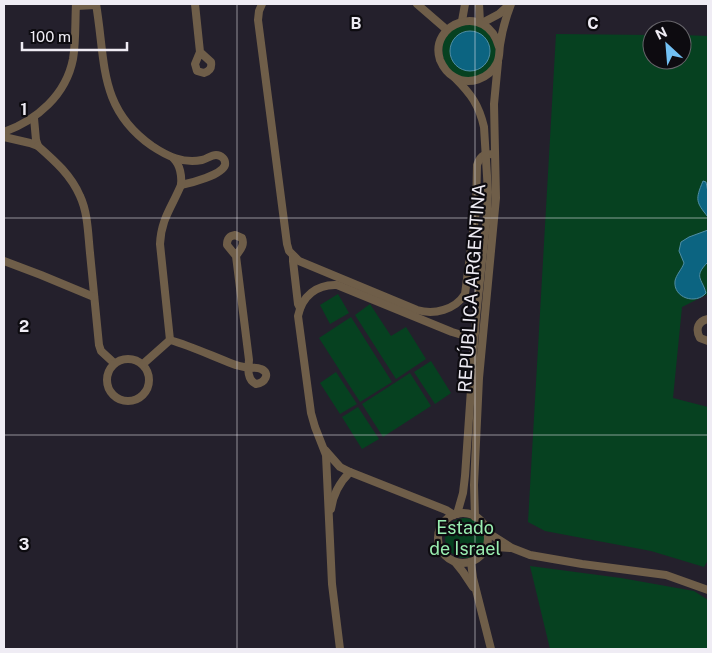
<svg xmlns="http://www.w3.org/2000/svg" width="712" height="653" viewBox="0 0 712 653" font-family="'Public Sans',sans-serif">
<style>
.green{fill:#064120;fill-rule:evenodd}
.water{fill:#0c6481;stroke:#508da4}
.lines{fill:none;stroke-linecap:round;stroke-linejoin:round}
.street{stroke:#6f5e49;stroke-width:8}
.grid{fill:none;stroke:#efecf4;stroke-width:1;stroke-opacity:0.55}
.labels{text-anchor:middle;stroke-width:4.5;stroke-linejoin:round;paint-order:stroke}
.street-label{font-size:18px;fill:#efecf4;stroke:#0d0b10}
.park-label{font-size:18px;fill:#99edb0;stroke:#0d0b10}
.grid-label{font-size:16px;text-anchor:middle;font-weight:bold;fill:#efecf4;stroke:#0d0b10;stroke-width:4.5;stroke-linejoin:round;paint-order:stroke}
</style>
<rect width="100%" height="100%" fill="#24202c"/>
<g class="green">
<path d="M 473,24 L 487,30 C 495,46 503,56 487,71 C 482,75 480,76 473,77 C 441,82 431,37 458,26 C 462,25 468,25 473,24 ZM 467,32 C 477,32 484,36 489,45 L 487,62 L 478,69 L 451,58 C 449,45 454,36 467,32 Z"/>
<polygon points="556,34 652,35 652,60 682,60 682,35 708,36 708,294 682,307 673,398 708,407 708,560 704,567 651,551 545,531 528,522"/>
<polygon points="338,294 349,313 330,324 320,305"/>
<polygon points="370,304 391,336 406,327 426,359 396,379 355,315"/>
<polygon points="351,317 392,382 360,402 319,338"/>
<polygon points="431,361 451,393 435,404 414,372"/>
<polygon points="336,372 357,404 340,414 320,383"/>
<polygon points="410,373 431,406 383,437 362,404"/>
<polygon points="358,407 379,439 362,449 342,417"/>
<circle cx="465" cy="538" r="20"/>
<polygon points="530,566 621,578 694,591 708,600 708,649 550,649"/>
</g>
<g class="water">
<circle cx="470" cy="51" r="20"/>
<path d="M 703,181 L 706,182 L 708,192 L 708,217 C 696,202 695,200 703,181 Z"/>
<path d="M 708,230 L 708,262 C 693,277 702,278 706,293 C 696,305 673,298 675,281 C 676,275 682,269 684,263 L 679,251 L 681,242 L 689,237 Z"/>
</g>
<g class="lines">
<g class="street">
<path d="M 96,4 C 106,62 98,108 152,146 C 167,156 183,164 202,160 C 207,159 211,155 216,155 C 221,155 226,159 225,165 C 222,175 191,183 181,185"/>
<path d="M 195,4 L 200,52 L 195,64 L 197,71 L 204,73 C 210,71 212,68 211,62 L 200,52"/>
<path d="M 262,4 L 259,11 L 258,20 L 287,244 L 289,251 L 299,261 L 417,310 C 434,315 455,310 465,294 L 476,211 L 477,165 C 481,154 485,154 495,154"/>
<polyline points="417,4 447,30"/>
<polyline points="479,4 480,22"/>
<polyline points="76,6 96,5"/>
<polyline points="462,21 465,4"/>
<polyline points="482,23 499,14 509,5"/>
<path d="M 499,47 C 487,1 428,23 440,60 C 443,67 447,73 454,77 C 469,86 489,79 497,63 C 500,57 499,51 500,45 C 502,31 506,17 511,4"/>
<path d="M 455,78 C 471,94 479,105 484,127 L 488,192 L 487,215 L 476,317 L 465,476 L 463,493 L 457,514"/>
<path d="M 4,132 C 37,120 66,95 73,59 C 76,41 75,22 76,4"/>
<polyline points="4,137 30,143 38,146 36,140 34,118"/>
<path d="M 38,146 C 55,161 71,175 80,196 C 88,213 88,234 90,253 C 93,283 96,314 99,345 L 101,351 L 114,363"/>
<polyline points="293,256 293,261 298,304 300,308"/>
<polyline points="4,261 41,275 94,297"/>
<path d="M 708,319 C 698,321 695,329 700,338 L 708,341"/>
<path d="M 170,340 L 160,244 C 161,219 172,207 181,185 C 182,176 180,165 174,159"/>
<circle cx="128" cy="380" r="21"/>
<path d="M 143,364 L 170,340 C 191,346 212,356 233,364 C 238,366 244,367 249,368 C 252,368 257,367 261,369 C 271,373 265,383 256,384 C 247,380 248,369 249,360 L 236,256 L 227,245 C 227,239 229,236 235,235 L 242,238 C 245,245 240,250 236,256"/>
<path d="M 325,450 L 340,467 L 350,472 C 340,482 333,495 331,509"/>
<polyline points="350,472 446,510 454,515"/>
<circle cx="463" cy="538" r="25"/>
<polyline points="475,517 474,485 479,378 496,198 494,104 498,62"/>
<polyline points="487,532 512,548 530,555 582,564 666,575 708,590"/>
<polyline points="486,549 496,547 510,548"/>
<polyline points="455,562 463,572 473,587"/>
<polyline points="471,562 473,578 491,649"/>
<path d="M 340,649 L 332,584 L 326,455 L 315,427 L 311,413 L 298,316 C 302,296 317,284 337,285 L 452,332 L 462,335 L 475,332"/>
</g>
</g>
<path class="grid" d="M 237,4 L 237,649M 475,4 L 475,649M 4,218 L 708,218M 4,435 L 708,435"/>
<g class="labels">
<g class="street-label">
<text transform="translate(472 288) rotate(-86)" y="6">REPÚBLICA ARGENTINA</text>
</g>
<g class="park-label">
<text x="465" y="534">Estado<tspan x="465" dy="21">de Israel</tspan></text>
</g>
</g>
<g class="grid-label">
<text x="356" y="29">B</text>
<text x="593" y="29">C</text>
<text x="24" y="115">1</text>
<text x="24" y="332">2</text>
<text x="24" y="550">3</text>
</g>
<rect width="712" height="653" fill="none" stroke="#efecf4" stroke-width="10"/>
<g transform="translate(667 45) rotate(334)"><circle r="24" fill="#0d0b10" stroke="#67656b"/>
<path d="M0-4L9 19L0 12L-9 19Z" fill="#72c1f5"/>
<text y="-8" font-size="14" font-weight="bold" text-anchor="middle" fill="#efecf4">N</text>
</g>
<path d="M22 42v8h105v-8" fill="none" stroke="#efecf4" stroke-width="2.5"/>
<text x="30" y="42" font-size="15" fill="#efecf4" stroke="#0d0b10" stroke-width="4" paint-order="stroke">100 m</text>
</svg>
